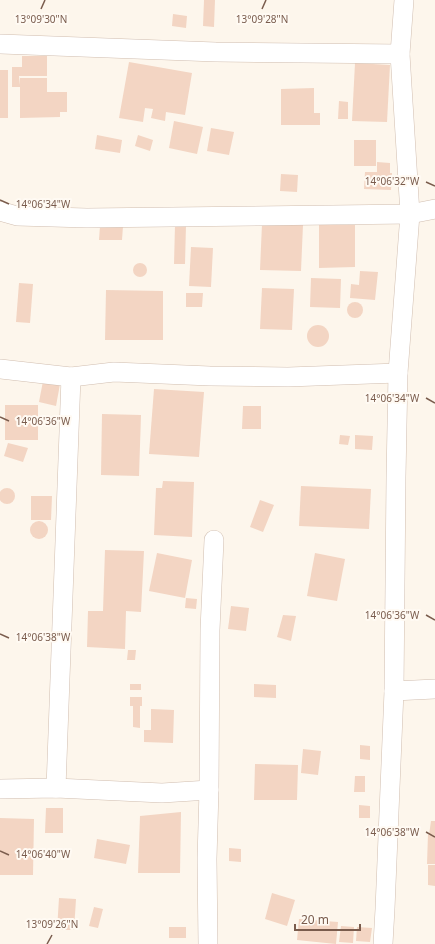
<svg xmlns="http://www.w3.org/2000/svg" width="435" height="944" viewBox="0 0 435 944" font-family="'Noto Sans',sans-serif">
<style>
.building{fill:#f3d5c3}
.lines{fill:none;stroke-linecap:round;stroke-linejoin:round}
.street-casing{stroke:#d1beb0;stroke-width:20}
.street{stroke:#fff;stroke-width:19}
.ticks{fill:none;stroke:#7a5c4d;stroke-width:1.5}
.ticks-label{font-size:10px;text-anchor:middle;fill:#7a5c4d;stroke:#fffaf3;stroke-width:4;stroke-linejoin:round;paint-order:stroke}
</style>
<rect width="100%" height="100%" fill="#fdf6ec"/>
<g class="building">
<polygon points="204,0 215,0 214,27 203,26"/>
<polygon points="173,14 187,16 186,28 172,26"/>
<polygon points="22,56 47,56 47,76 19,76 20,85 20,78 47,78 47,92 67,92 67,112 60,112 60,117 20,118 20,87 12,87 12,67 22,67"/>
<polygon points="129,62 192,73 185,115 166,112 165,121 151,118 153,109 145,108 143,122 119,118"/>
<polygon points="355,63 390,65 387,122 352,121"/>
<rect x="0" y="70" width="8" height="48"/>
<polygon points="314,88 314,113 320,113 320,125 281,125 281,89"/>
<polygon points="339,101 348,102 348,119 338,119"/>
<polygon points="174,121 203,127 197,154 169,148"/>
<polygon points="211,128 234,132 229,155 207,151"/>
<polygon points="97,135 122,140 120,153 95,149"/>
<polygon points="138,135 153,140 150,151 135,146"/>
<rect x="354" y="140" width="22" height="26"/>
<polygon points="377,162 390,163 390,173 392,173 391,190 364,189 365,172 377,172"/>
<polygon points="281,174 298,175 297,192 280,191"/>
<polygon points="262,224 303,225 301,271 260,270"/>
<polygon points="175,225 186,225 185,264 174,264"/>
<polygon points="319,225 355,225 355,267 319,268"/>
<polygon points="100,226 123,226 122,240 99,240"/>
<polygon points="191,247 213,248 211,287 189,286"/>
<circle cx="140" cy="270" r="7"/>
<polygon points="360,271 378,272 375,300 350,298 351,284 359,285"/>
<polygon points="311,278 341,279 340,308 310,307"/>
<polygon points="19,283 33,284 30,323 16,322"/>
<polygon points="262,288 294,289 292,330 260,329"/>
<polygon points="106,290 163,291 163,340 105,340"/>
<polygon points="186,293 203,293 202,307 186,307"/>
<circle cx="355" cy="310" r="8"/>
<circle cx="318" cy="336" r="11"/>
<polygon points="43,381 60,384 56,406 39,402"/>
<polygon points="154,389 204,392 199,457 149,454"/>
<rect x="5" y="405" width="33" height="35"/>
<polygon points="243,406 261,406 261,429 242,429"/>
<polygon points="102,414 141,415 139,476 101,475"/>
<polygon points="340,435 350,436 348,445 339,444"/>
<polygon points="355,435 373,436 372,450 355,449"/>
<polygon points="8,443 28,448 23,462 4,456"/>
<polygon points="163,481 194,482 192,537 154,535 156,488 162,488"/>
<polygon points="301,486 371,489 369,529 299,526"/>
<circle cx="7" cy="496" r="8"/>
<polygon points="31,496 52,496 51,520 31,520"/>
<polygon points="260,500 274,505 263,532 250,527"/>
<circle cx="39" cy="530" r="9"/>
<polygon points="105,550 144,551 141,612 126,611 125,649 87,647 88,611 103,611"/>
<polygon points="157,553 192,560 185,598 149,591"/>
<polygon points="315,553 345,559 337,601 307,596"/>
<polygon points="186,598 197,599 196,609 185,608"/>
<polygon points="231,606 249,608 246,631 228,629"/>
<polygon points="283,615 296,616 291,641 277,637"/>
<polygon points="128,650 136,650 135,660 127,660"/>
<rect x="130" y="684" width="11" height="6"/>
<polygon points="254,684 276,685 276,698 254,697"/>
<polygon points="130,697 142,697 142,706 140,706 140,728 133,727 133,706 130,706"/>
<polygon points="151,709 174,710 173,743 144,742 144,730 151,730"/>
<polygon points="360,745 370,746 370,760 360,759"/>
<polygon points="303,749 321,751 318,775 301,773"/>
<polygon points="255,764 298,765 297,800 254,800"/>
<polygon points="355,776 365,776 365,792 354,792"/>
<polygon points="359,805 370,806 370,818 359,818"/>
<polygon points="46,808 63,808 63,833 45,833"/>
<polygon points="181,812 180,873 138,873 140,816"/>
<polygon points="0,818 34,819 33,875 0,875"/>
<polygon points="431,821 435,821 435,864 427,864 428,834 429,835"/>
<polygon points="97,839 130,845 126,864 94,858"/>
<polygon points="229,848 241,849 241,862 229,861"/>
<polygon points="428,865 435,865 435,886 428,885"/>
<polygon points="272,893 295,900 287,926 265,919"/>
<polygon points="59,898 76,899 74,930 57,930"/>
<polygon points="94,907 103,909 98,928 89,926"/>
<polygon points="299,919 338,922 336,944 297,940"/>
<polygon points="341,926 354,927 353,943 339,942"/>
<rect x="169" y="927" width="17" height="11"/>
<polygon points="357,927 372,928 370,942 356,941"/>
</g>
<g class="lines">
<defs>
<g id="street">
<polyline points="0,44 216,52 400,54"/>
<polyline points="0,211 17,216 87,218 410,214 435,209"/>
<polyline points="0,369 71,377 114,372 210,376 288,377 398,373"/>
<polyline points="394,691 435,689"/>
<polyline points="56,788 71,377"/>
<polyline points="0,789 56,788 162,793 209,790 207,859 208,944"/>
<polyline points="209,790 210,630 214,540"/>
<polyline points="383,944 385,909 394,691 396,477 398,373 410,214 400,54 404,0"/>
</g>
</defs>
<use href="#street" class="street-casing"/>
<use href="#street" class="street"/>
</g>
<path class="ticks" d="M 41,9 L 45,0M 262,9 L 266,0M 426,182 L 435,186M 0,200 L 9,204M 426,398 L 435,403M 0,417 L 9,421M 426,615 L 435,620M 0,634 L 9,638M 426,832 L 435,837M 0,851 L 9,855M 47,944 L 52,935"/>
<g class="ticks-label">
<text x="41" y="23">13°09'30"N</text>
<text x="262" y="23">13°09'28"N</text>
<text x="392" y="185">14°06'32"W</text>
<text x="43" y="208">14°06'34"W</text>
<text x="392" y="402">14°06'34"W</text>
<text x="43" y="425">14°06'36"W</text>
<text x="392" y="619">14°06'36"W</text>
<text x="43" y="641">14°06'38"W</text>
<text x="392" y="836">14°06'38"W</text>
<text x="43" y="858">14°06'40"W</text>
<text x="52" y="928">13°09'26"N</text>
</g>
<path d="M295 924v6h65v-6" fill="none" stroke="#7a5c4d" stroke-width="2"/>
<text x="301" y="924" font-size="12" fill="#7a5c4d" stroke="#fffaf3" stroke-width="3" paint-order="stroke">20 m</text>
</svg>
